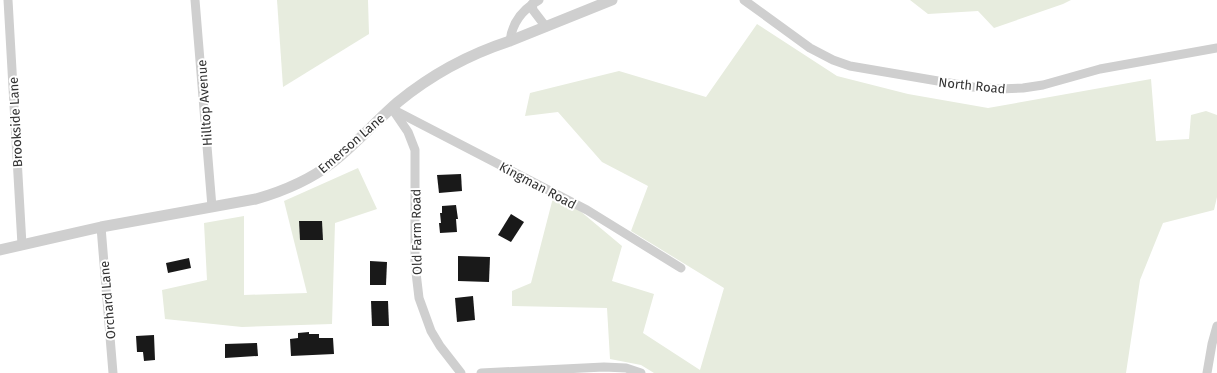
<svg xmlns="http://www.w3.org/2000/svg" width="1217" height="373" viewBox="0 0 1217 373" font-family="'Fira Sans',sans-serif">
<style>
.green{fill:#e7ecde}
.building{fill:#191919}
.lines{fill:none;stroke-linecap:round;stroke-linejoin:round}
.minor{stroke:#cfcfcf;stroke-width:9}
.tertiary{stroke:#cfcfcf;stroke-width:11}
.labels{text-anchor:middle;stroke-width:4;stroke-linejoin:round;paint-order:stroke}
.street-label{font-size:13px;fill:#323232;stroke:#fff}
</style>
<rect width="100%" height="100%" fill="#fff"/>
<g class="green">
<polygon points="277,0 368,0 369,34 283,87"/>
<polygon points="910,0 1071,0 1063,4 994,28 978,11 928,14"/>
<polygon points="757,24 837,76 908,94 988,108 1151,79 1156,141 1189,139 1191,115 1206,111 1217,115 1217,197 1214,210 1163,223 1140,280 1126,373 654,373 641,365 610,359 607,308 512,306 512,291 531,283 555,190 622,246 612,281 654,294 643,333 700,370 724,288 631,231 648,186 602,162 558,112 525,116 530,93 619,71 706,97"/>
<polygon points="358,168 377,209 335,223 332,324 242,327 165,319 162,290 207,280 204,223 244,216 244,295 307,293 284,201"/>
</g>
<g class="building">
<polygon points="461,174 462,191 439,193 437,175"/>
<polygon points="456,205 458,219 456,219 457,232 440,233 439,223 441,223 440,213 442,213 442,206"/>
<polygon points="511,214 524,222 511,242 498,235"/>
<polygon points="299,221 322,221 323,240 300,240"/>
<polygon points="458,256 490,257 489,282 458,281"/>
<polygon points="189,258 191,268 168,273 166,263"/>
<polygon points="370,261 387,262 386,285 370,285"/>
<polygon points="473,296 475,320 457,322 455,298"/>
<polygon points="371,301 388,301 389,326 372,326"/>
<polygon points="309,332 309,334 319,334 319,338 333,338 334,354 291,356 290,339 298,338 298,333"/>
<polygon points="154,335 155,360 144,361 143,352 137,352 136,336"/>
<polygon points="257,343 258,356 225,358 225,344"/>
</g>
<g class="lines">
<g class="minor">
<polyline points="8,0 22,245"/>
<polyline points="195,0 212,207"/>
<polyline points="744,0 810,48 833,60 850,66 973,87 999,89 1023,88 1043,85 1100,69 1217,48"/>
<polyline points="532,4 533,10 546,27"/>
<path d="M 510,41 C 512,23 523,9 539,0"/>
<polyline points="392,109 587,210 681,268"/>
<polyline points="393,110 408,132 415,150 415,264 419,298 431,331 440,346 461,373"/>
<polyline points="101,227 113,373"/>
<polyline points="481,373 604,367 626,368 641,373"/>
<polyline points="1207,373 1212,344 1217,326"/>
</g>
<path class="tertiary" d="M 0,250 L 101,227 L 256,199 C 284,191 310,180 333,162 C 356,144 376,121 398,102 C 431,75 470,54 510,41 L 612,0"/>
</g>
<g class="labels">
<g class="street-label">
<text transform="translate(972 85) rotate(6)" y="5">North Road</text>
<text transform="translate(204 103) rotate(-94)" y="5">Hilltop Avenue</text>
<text transform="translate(15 122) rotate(-93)" y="5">Brookside Lane</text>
<text transform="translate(351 143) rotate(-41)" y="5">Emerson Lane</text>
<text transform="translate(538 185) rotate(28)" y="5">Kingman Road</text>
<text transform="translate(416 232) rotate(-91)" y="5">Old Farm Road</text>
<text transform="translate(107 300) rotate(-95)" y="5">Orchard Lane</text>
</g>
</g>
</svg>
